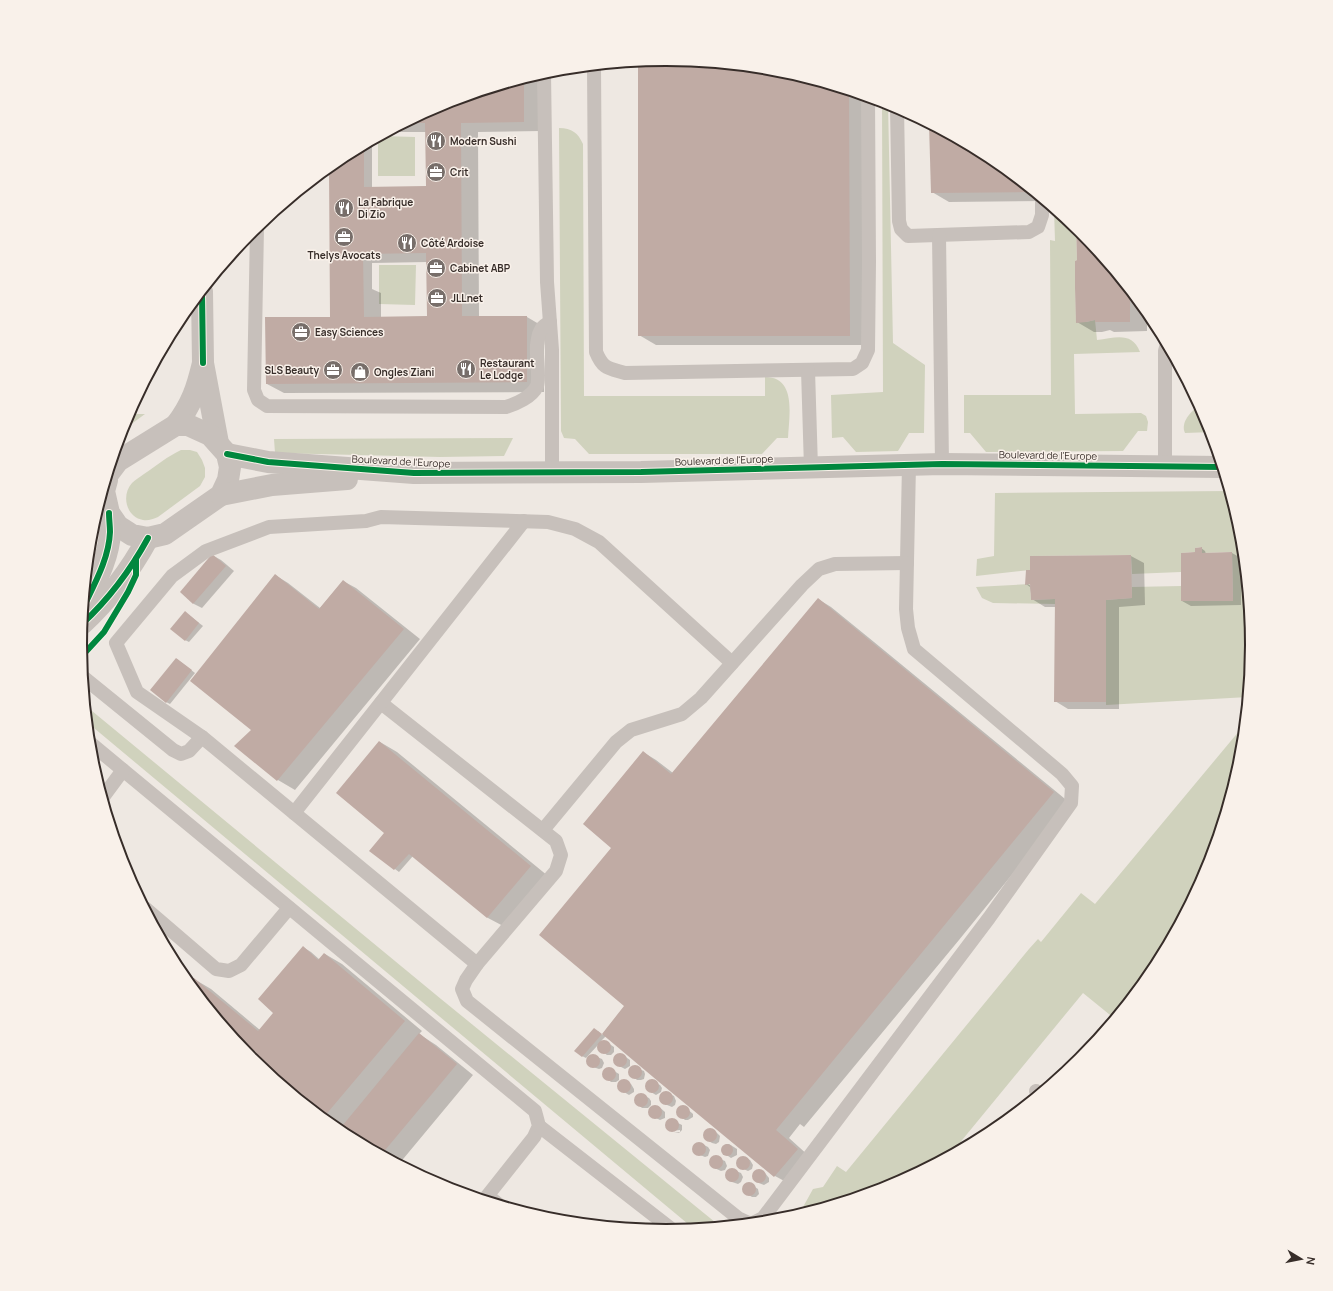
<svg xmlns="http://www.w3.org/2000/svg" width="1333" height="1291" viewBox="0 0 1333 1291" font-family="Manrope,sans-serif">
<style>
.green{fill:#d0d2bd}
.shadow{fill:#0003;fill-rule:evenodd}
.building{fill:#c0aba4;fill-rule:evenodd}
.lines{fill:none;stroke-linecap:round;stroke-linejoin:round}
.service{stroke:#c7c0bb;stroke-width:14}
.minor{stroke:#c7c0bb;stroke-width:22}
.tertiary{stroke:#c7c0bb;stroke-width:22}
.cycleway-casing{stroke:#f9f1ea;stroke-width:8}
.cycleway{stroke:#00873e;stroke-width:6}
.labels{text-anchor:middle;stroke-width:3;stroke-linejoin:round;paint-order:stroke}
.poi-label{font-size:10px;font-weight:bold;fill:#372d29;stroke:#f9f1ea;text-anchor:start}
.street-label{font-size:10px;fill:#372d29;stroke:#f9f1ea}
.rim{fill:none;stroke:#372d29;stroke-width:2}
</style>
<rect width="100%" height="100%" fill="#eee8e2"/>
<g class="green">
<polygon points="882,101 888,103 893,343 925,365 924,433 909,433 898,451 856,452 843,437 832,438 831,395 883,392"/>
<path d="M 559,128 C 572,128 578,133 583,144 L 584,396 L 765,396 L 765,377 C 797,377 789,416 788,438 L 777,438 L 762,454 L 589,454 L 575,439 L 564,438 L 561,431 L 561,425 Z"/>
<polygon points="381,136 415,137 415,176 378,176 378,138"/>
<path d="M 1054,209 L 1076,227 L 1077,260 L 1075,261 L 1076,322 L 1086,322 L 1095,320 L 1097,340 C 1115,338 1132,331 1140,352 L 1074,354 L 1075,414 L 1141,413 L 1146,416 L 1148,422 L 1147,431 L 1138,431 L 1123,451 L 986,452 L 970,433 L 964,433 L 964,395 L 1051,395 L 1050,240 L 1055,241 Z"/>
<polygon points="379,265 416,265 415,305 379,304"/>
<path d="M 1200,406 L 1208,421 L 1212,432 L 1185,433 C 1180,423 1191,410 1200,406 Z"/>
<polygon points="129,414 145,414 122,431"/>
<polygon points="513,438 504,456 440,457 275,453 274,439"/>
<path d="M 181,450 L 190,450 L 197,452 L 202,460 L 205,468 L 205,477 L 200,486 L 158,517 C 153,519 148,521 143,520 C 126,517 121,495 132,483 C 135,480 140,477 144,474 C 156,466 168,456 181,450 Z"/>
<polygon points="1229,491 1242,531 1253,646 1248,697 1106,705 1106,600 1132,598 1132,587 1181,586 1182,601 1233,601 1232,552 1202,553 1201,547 1195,548 1195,552 1181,553 1181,572 1132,574 1131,555 1030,556 1030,570 976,576 977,559 994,556 995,493"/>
<polygon points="1030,584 1031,600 1055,599 1055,604 993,603 982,598 976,587"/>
<polygon points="86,706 441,999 721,1227 694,1229 88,723"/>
<polygon points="1245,724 1242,760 1208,870 1154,972 1115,1019 1083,993 949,1156 891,1187 798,1216 813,1189 823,1187 837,1166 846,1172 1029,949 1038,939 1041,942 1081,893 1095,904"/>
</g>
<g class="shadow">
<polygon points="667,59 781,70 866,96 867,345 656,345 639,335 639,62"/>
<path d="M 541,74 L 541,131 L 478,132 L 479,317 L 527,317 L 544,327 L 544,392 L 284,393 L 267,384 L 331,318 L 330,167 L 341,158 L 372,141 L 372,188 L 427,187 L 427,132 L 388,132 L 442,104 ZM 427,262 L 428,317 L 381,317 L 381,293 L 372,289 L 372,263 Z"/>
<polygon points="930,125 993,158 1045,201 949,202 932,192"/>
<polygon points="1077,228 1081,231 1147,311 1147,331 1114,332 1110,330 1102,332 1094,332 1077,322"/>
<polygon points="1201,548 1205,551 1206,554 1232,553 1241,558 1241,605 1191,606 1182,601"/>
<polygon points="212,555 221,560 234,571 202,608 194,604 181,592"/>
<polygon points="1131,556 1144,563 1145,605 1119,607 1119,709 1068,709 1055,701 1056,607 1045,607 1032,599 1030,587 1026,584 1026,583 1031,586 1031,557"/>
<polygon points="275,575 288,583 320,608 343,581 356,588 420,639 295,790 278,780 236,746 253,730"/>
<polygon points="818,599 831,607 874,642 1070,803 959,940 804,1127 800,1124 789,1138 810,1157 788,1183 775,1176 606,1036 600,1042 605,1041 614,1047 614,1052 611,1055 607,1055 600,1050 598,1045 586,1058 582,1056 598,1031 602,1035 625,1006 612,847 643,752 656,760 673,773"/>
<polygon points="189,615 203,626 189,642 185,640"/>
<polygon points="177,659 195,673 170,704 166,702"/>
<polygon points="380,742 397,752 548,876 505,927 488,918 413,856 399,872 371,851 390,838"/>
<polygon points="303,947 311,952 320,960 325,954 342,964 422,1031 419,1034 436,1045 473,1075 399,1164 340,1133 252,1060 190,985 194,979 211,989 260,1030 275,1013"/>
<polygon points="619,1054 623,1055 630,1060 630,1066 625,1069 617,1065 614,1059"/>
<polygon points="592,1055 602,1059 604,1063 602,1068 599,1069 590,1066 588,1063 589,1057"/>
<polygon points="634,1067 644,1071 645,1074 644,1079 641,1080 637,1080 630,1074 630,1071"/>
<polygon points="609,1068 619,1074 619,1080 616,1082 611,1082 604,1076 603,1073 606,1070"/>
<polygon points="623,1081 631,1084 634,1089 634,1092 629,1095 619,1089 618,1086 620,1083"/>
<polygon points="649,1081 652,1081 660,1085 662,1088 661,1092 656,1095 649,1091 646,1086"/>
<polygon points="665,1092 674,1096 676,1101 675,1105 672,1107 662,1103 660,1098 662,1094"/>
<polygon points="639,1094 649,1098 651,1101 651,1105 648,1108 642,1108 635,1102 635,1098"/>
<polygon points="654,1106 658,1106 665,1112 665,1118 660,1120 652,1116 650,1113 651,1108"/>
<polygon points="685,1107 693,1114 693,1117 688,1120 685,1120 678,1114 677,1111 679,1108"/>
<polygon points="669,1120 672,1120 682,1125 682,1130 679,1133 674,1133 680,1132 680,1130 671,1131 667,1129 667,1123"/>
<polygon points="707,1130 713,1130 717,1133 720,1136 719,1142 716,1144 712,1143 704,1138 704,1133"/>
<polygon points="700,1143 708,1147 710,1150 708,1156 705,1157 695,1153 694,1149 697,1144"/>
<polygon points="726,1144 729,1144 737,1149 737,1155 731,1158 722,1152 723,1147"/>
<polygon points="715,1157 725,1161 727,1166 725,1170 721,1171 712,1167 710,1161 712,1158"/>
<polygon points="743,1157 750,1160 753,1165 752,1169 748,1171 739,1167 738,1164 739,1158"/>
<polygon points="730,1170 736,1171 741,1173 743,1177 741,1182 738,1184 729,1181 727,1176 728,1172"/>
<polygon points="757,1171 761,1171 765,1173 769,1178 769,1182 764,1185 756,1182 754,1179 754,1174"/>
<polygon points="749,1183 758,1189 759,1194 756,1197 752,1197 744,1192 743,1189 744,1186"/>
</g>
<g class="building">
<polygon points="667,59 781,70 849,91 850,336 638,336 638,62"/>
<path d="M 524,79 L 524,122 L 461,123 L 462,309 L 462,316 L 527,316 L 527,382 L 266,384 L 265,317 L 330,317 L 329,168 L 341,158 L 364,145 L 364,187 L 426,186 L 425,123 L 406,123 L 442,104 ZM 426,253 L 427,316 L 364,317 L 363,254 Z"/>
<polygon points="929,124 993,158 1032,191 1032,192 931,193"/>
<polygon points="1076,227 1081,231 1130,290 1130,322 1095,322 1095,320 1086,322 1076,323 1075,288 1075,261 1077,260"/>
<polygon points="1202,547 1202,553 1232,552 1233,601 1181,601 1181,553 1195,552 1195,548"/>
<polygon points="212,554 226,566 193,604 180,592"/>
<polygon points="1131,555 1132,598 1106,600 1106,702 1054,702 1055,599 1031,600 1030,584 1025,585 1026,570 1030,570 1030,556"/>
<polygon points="275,574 319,609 343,580 404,629 277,781 234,746 251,730 190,681"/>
<polygon points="818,598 1054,792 776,1130 798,1149 774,1177 659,1082 602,1034 624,1006 539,935 611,848 583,824 643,751 671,774"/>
<polygon points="185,611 199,623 185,641 170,629"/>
<polygon points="176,658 192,670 166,703 150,690"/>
<polygon points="379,741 531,866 487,918 409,854 394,870 369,851 384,833 336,793"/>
<polygon points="303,946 318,960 324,953 405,1021 323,1118 252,1060 189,984 194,978 258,1031 273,1013 258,999"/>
<polygon points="594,1028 602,1034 582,1057 574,1051"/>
<polygon points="419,1033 457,1064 381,1155 338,1131"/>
<circle cx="604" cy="1047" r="7"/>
<circle cx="620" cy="1060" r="7"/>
<circle cx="593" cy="1061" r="7"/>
<circle cx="635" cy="1072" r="7"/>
<circle cx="609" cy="1074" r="7"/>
<circle cx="652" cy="1086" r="7"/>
<circle cx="624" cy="1086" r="7"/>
<circle cx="666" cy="1098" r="7"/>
<circle cx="641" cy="1100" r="7"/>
<circle cx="655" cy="1112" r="7"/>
<circle cx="683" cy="1112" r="7"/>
<circle cx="672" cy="1125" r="7"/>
<circle cx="710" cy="1135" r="7"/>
<circle cx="699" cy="1149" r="7"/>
<circle cx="727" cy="1150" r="6"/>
<circle cx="716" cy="1162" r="7"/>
<circle cx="743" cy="1163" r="7"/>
<circle cx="732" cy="1175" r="7"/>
<circle cx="759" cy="1176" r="7"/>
<circle cx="749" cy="1189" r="7"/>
</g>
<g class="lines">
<g class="service">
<path d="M 594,66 L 596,352 C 603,369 608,368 625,373 L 853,369 L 862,363 L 868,350 L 869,262 L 868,97"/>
<polyline points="544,73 547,282 552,350 552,473"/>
<polyline points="897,107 899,221 901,229 908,236 1029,232 1038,227 1042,215 1042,199"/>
<path d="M 257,227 L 254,390 L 258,400 L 267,406 L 506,407 C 516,404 532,397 537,386 C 540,378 536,356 537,345 C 538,340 538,334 541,330 C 542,326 547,324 550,322"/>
<polyline points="939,235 942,464"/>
<polyline points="808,370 811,468"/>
<polyline points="1165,467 1165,351 1167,344"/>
<polyline points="83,677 173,750 181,754 189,751 202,737 477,964 466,980 462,989 467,1001 738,1218 751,1224 763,1218 989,918 1071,803 1072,786 1062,774 914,649 908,628 906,609 909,465"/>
<polyline points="381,703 556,841 561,855 556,871 477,964"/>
<polyline points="202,737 137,692 116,643 172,576 206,551 269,527 366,521 381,517 548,522 575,529 599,542 732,663"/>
<polyline points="89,742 535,1111 539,1126 534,1137 484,1200"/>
<polyline points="103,797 123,770"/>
<polyline points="294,813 524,521"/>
<polyline points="543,830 616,742 631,730 682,714 701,698 802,585 819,569 835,564 907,563"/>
<polyline points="145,908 216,969 229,971 241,965 289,908"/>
<polyline points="1036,1091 1040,1094"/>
<polyline points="539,1126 674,1231"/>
<polyline points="488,1196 498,1204"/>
</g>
<g class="minor">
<polyline points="202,292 203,363"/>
<path d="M 176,425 C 192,404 197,388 203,363 L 218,443"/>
</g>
<g class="tertiary">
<polyline points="227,454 268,462 414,473 641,472 942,464 1222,467"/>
<polyline points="107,480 104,491 109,513 118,526 132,535 148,538 165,534 221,495 228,480 230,467 227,454 210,435 188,425 176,425 118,461 109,473"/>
<polyline points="221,495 272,485 347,479"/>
<path d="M 84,606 C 95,583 109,558 110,532 C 110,526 109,519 109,513"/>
<path d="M 82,624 C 110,598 130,571 148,538"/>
</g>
<defs>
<g id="cycleway">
<polyline points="202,292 203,363"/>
<polyline points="227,454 268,462 414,473 641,472 942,464 1222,467"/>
<path d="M 84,606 C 95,583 109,558 110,532 C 110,526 109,519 109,513"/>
<path d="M 82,624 C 110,598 130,571 148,538"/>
<polyline points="81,657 104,632 128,592 136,575 136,559"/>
</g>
</defs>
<use href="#cycleway" class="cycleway-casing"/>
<use href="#cycleway" class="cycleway"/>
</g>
<defs>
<symbol id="restaurant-disc" viewBox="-11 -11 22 22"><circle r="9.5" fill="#776e6a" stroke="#f9f1ea"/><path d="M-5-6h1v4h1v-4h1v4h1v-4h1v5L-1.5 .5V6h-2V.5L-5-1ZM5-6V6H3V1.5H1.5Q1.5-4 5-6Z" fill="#fff"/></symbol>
<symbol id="office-disc" viewBox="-11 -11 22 22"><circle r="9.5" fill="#776e6a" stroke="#f9f1ea"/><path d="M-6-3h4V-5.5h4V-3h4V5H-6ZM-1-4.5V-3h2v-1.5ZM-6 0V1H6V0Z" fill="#fff"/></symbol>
<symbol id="shop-disc" viewBox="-11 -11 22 22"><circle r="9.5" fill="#776e6a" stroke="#f9f1ea"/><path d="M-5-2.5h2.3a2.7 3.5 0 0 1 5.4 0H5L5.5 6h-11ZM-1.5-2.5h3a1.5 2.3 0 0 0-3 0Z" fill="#fff"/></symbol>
</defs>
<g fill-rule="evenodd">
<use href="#restaurant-disc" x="425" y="130" width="22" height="22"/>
<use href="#office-disc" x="425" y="161" width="22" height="22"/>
<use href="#restaurant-disc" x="333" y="197" width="22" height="22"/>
<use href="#office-disc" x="333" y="226" width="22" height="22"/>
<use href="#restaurant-disc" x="396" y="232" width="22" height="22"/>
<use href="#office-disc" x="425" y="257" width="22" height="22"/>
<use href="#office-disc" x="426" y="287" width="22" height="22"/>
<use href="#office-disc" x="290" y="321" width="22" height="22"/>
<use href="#restaurant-disc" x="455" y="358" width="22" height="22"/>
<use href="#office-disc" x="322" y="359" width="22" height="22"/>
<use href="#shop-disc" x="349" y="361" width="22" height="22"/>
</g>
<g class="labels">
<g class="poi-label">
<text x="450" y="145">Modern Sushi</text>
<text x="450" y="176">Crit</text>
<text x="358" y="206">La Fabrique<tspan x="358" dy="12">Di Zio</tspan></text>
<text x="421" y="247">Côté Ardoise</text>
<text x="344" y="259" text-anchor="middle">Thelys Avocats</text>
<text x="450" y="272">Cabinet ABP</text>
<text x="451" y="302">JLLnet</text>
<text x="315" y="336">Easy Sciences</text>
<text x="480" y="367">Restaurant<tspan x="480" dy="12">Le Lodge</tspan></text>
<text x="319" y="374" text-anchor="end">SLS Beauty</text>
<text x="374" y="376">Ongles Ziani</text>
</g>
<g class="street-label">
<text transform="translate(1048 455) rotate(1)" y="4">Boulevard de l'Europe</text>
<text transform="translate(724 460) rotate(-2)" y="4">Boulevard de l'Europe</text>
<text transform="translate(401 461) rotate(3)" y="4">Boulevard de l'Europe</text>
</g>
</g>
<path d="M0 0H1333V1291H0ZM87 645a579 579 0 1 1 1158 0a579 579 0 1 1-1158 0Z" fill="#f9f1ea" fill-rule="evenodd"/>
<path class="rim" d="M87 645a579 579 0 1 1 1158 0a579 579 0 1 1-1158 0Z"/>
<g transform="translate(1301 1259) rotate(100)" stroke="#f9f1ea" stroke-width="3" paint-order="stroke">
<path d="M0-3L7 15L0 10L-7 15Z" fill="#372d29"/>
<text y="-6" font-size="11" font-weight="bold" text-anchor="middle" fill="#372d29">N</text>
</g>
</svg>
